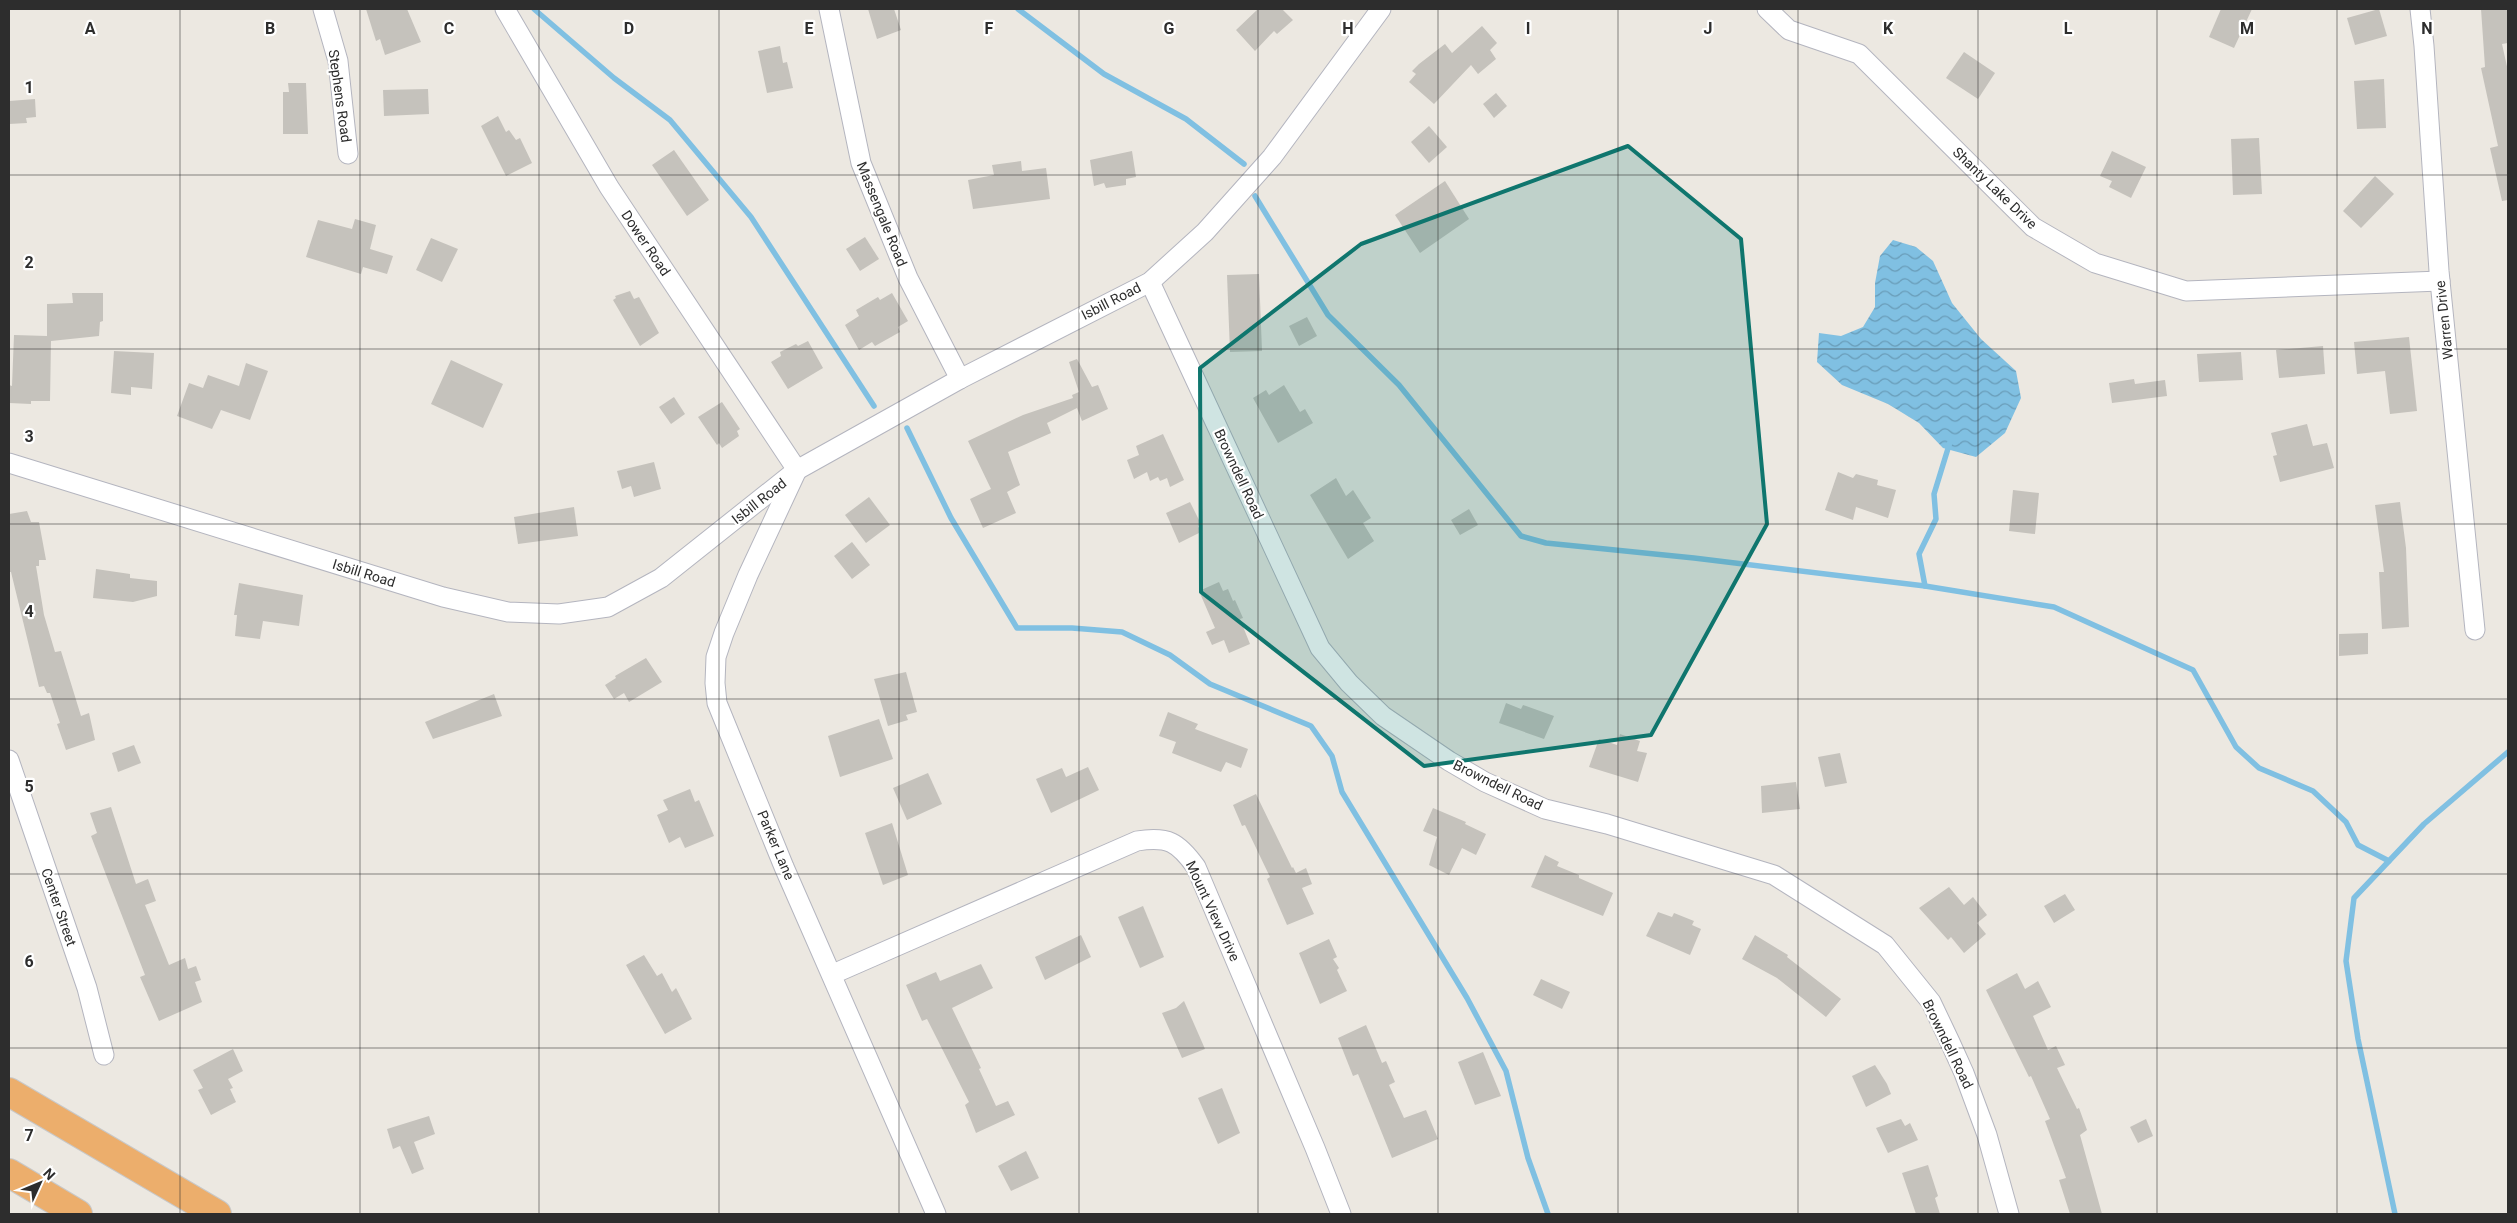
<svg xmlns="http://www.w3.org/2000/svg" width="2517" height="1223" viewBox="0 0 2517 1223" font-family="Roboto,sans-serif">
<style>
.water{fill:url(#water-waves)}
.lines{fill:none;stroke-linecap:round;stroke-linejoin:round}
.stream{stroke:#80c0e2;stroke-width:5.5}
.building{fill:#c5c2bc}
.minor-casing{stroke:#b4b5bf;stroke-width:21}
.highway-casing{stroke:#c8c8c8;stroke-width:30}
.minor{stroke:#fff;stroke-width:19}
.highway{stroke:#ecae6c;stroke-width:28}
.marked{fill:#0f766e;fill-opacity:0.2;stroke:#0f766e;stroke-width:4;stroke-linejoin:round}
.grid{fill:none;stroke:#2d2d2d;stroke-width:1;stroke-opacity:0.55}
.labels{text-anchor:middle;stroke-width:4.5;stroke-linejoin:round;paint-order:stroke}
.street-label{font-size:14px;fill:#2d2d2d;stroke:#fff}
.grid-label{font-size:16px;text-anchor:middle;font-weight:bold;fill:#2d2d2d;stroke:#fff;stroke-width:4.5;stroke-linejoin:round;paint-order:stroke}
</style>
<defs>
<pattern id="water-waves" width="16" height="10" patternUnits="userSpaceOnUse" patternTransform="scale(1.25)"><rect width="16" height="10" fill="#80c0e2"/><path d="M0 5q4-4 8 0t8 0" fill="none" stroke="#699cb8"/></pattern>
</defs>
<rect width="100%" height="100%" fill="#ece8e1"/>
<polygon class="water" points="1893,240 1916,247 1933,261 1952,303 1981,339 2016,371 2021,398 2005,433 1976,457 1943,448 1919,423 1888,404 1842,385 1817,362 1819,333 1841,336 1863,327 1875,307 1875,283 1880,256"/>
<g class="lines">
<g class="stream">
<polyline points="534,9 614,78 670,120 751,217 874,406"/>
<polyline points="1018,9 1104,74 1186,119 1244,164"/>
<polyline points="1255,196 1328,315 1399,385 1521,536 1546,543 1694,558 1925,586 2054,607 2193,670 2236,747 2259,768 2313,791 2346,822 2358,845 2389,861"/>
<polyline points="907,428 951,518 1017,628 1072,628 1122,632 1170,655 1210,684 1311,726 1332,756 1342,792 1467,998 1506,1071 1528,1158 1548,1214"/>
<polyline points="1925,586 1919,554 1936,519 1934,494 1950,442"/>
<polyline points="2395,1214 2358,1039 2346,961 2354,898 2424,824 2508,752"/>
</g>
</g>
<g class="building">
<polygon points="366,9 407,9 421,42 385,55 380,39 376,41"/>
<polygon points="868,9 894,9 901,30 877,39"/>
<polygon points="1258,9 1282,9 1293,20 1277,34 1274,31 1255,51 1236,30"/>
<polygon points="2221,9 2252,9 2234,48 2209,37"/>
<polygon points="2379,9 2387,36 2355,45 2347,18"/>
<polygon points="2481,9 2508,9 2508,43 2502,44 2508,71 2508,200 2502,201 2490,148 2498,146 2481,68 2485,67"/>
<polygon points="1482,26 1497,43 1490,50 1496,59 1478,74 1471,65 1434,104 1409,82 1416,74 1412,71 1419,64 1445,44 1452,53"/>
<polygon points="780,46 783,63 787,62 793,88 767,93 758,51"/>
<polygon points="1964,52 1995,73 1978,99 1946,78"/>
<polygon points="2384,79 2386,128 2357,129 2354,81"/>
<polygon points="288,83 306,83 308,134 283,134 283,92 289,92"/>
<polygon points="428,89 429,114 384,116 383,90"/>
<polygon points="1496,93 1507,106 1494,118 1483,104"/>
<polygon points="35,99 36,117 26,118 27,123 9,124 9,101"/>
<polygon points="498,116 506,132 509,130 516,140 520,138 532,163 506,176 481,126"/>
<polygon points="1429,126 1447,147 1429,163 1411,142"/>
<polygon points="2259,138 2262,194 2233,195 2231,139"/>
<polygon points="674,150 709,200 687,216 652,165"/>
<polygon points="1132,151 1136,177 1126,179 1126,185 1106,188 1104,183 1094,186 1090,160"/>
<polygon points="2112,151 2146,167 2131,198 2109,187 2112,181 2100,176"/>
<polygon points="1021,161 1022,171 1046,168 1050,199 973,209 968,180 994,175 992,165"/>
<polygon points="2375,176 2394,194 2361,228 2343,211"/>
<polygon points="1445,181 1469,219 1420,253 1395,215"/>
<polygon points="355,219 376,225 370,249 393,256 387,274 363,267 361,274 306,257 318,220 352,229"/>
<polygon points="865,237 879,259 860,271 846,249"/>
<polygon points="431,238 458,249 442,282 416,270"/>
<polygon points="1259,274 1262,351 1230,352 1227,275"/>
<polygon points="630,291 634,299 639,297 659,333 640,346 613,300 616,298 615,296"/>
<polygon points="72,293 103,293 103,321 100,322 99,336 51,341 50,401 31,401 31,404 9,403 9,385 12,386 14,335 47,336 47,304 73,303"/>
<polygon points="892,293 908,321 898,327 900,332 875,346 872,342 859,350 845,325 859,316 856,310 878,297 880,300"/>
<polygon points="1307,317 1317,336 1299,346 1289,326"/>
<polygon points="2409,337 2417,411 2390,414 2385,371 2357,374 2354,342"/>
<polygon points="808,341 823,368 788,389 771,362 781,356 780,352 796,344 798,346"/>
<polygon points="2323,346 2325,374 2279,378 2276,350"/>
<polygon points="114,351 154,353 152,389 131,387 131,395 111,393"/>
<polygon points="2241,352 2243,380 2199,382 2197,354"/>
<polygon points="1077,359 1092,387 1098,385 1108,409 1082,421 1077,408 1047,423 1051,433 1008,452 1020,485 1007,492 1016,513 983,528 970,499 991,489 968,441 1023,415 1073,398 1072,395 1079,392 1069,362"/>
<polygon points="451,360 503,384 483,428 431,404"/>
<polygon points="246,363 268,371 250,420 221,410 212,429 177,416 189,383 203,388 208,375 239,386"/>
<polygon points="2134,379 2135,384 2165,380 2167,396 2112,403 2109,383"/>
<polygon points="1284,385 1300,412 1305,409 1313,423 1278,443 1253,398 1266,390 1269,395"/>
<polygon points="674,397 685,414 671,424 659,407"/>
<polygon points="722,402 740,429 737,431 739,436 722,448 719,443 717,445 698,417"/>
<polygon points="2307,424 2313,446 2327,443 2334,468 2280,482 2273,456 2277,455 2271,433"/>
<polygon points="1163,434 1184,480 1170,487 1167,478 1160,481 1158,477 1150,481 1147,472 1134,479 1127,460 1139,455 1136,446"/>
<polygon points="654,462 661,489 634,497 631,486 622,489 617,471"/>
<polygon points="1838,472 1853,478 1856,474 1878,480 1877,485 1896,490 1888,518 1856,507 1853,520 1825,510"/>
<polygon points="1336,478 1346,496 1353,490 1371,518 1363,523 1374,541 1348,559 1310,495"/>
<polygon points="2013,490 2039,493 2035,534 2009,531"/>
<polygon points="869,497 890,525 866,543 845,515"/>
<polygon points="1190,502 1201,524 1198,526 1201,532 1179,543 1166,513"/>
<polygon points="2400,502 2406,548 2409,627 2382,629 2379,572 2384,572 2375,505"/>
<polygon points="574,507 578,536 518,544 514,517"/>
<polygon points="1469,509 1478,525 1460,535 1451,520"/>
<polygon points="27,511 31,522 39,522 46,560 39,560 39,566 36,566 44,615 55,652 61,651 81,716 89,713 95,740 66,750 57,724 60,723 50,693 47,693 44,686 39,687 11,572 9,572 9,514"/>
<polygon points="852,542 870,565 852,579 834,556"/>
<polygon points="96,569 130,574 130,578 157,581 157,596 133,602 93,598"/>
<polygon points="1219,582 1223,591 1228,589 1233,601 1235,600 1243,618 1240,619 1250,644 1229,653 1224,640 1212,645 1206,632 1215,628 1199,591"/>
<polygon points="239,583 303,595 299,626 263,621 260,639 235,636 237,615 234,615"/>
<polygon points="2368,633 2368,654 2339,656 2339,634"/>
<polygon points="646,658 662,682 629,702 624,693 614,699 605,685 616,678 615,676"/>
<polygon points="906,672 917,712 906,715 908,720 888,726 874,679"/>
<polygon points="494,694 502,716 433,739 425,722"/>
<polygon points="1506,703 1521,709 1523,705 1554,716 1544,739 1499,723"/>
<polygon points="1168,712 1198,724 1195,729 1248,749 1241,768 1226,762 1221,772 1172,753 1176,742 1159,736"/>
<polygon points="879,719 893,759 840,777 828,736"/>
<polygon points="1620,734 1640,741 1637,751 1647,753 1638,782 1589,767 1599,739 1617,745"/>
<polygon points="134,745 141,763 118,772 112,753"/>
<polygon points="1840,753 1847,783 1825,787 1818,757"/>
<polygon points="1088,767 1099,790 1051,813 1036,779 1062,768 1066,777"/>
<polygon points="928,773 942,804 907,820 893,788"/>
<polygon points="1796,782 1800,809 1762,813 1761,786"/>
<polygon points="690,789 695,802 699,800 714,836 685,848 680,837 669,843 657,815 668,810 663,800"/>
<polygon points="1256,794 1292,868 1293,867 1296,873 1306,868 1312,884 1302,888 1314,914 1287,925 1267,879 1270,877 1245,825 1242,826 1233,805"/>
<polygon points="111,807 136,884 148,879 156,901 145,905 169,965 185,958 188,969 196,966 201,980 195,982 202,1002 159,1021 140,977 145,975 91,836 97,833 90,813"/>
<polygon points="1433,808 1466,822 1465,824 1486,834 1476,855 1462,848 1449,875 1429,865 1437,837 1423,831"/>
<polygon points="892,823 908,875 883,885 865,833"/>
<polygon points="1545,855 1559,862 1557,866 1579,875 1579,878 1613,893 1603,916 1531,887"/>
<polygon points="1949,887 1964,905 1973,897 1987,915 1977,923 1986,934 1964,953 1951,937 1948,940 1919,908"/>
<polygon points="2065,894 2075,910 2054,923 2044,906"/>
<polygon points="1143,906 1164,957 1140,968 1118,917"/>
<polygon points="1658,912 1672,917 1674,913 1694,921 1692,925 1701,929 1690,955 1646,936"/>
<polygon points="1081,935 1091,957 1045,980 1035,957"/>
<polygon points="1755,935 1788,955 1787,957 1841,999 1826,1017 1777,978 1742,959"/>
<polygon points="1329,939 1337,957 1333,959 1339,968 1337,970 1347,991 1320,1004 1299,953"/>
<polygon points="644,955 657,976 662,973 672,992 676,988 692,1019 665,1034 626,965"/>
<polygon points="981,964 993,988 952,1008 981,1068 979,1069 996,1106 1008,1101 1015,1115 976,1133 965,1105 969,1102 927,1019 922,1021 906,985 936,972 940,981"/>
<polygon points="2017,973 2025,989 2038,981 2051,1007 2033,1016 2048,1050 2056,1046 2065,1065 2057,1068 2077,1109 2079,1108 2087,1130 2080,1135 2102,1214 2070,1214 2059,1180 2066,1178 2045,1121 2050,1119 2031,1076 2029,1077 1986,990"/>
<polygon points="1541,979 1570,992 1562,1009 1533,995"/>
<polygon points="1184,1001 1205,1049 1182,1058 1162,1013 1176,1008"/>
<polygon points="1366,1025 1382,1063 1386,1061 1395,1082 1389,1085 1404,1118 1426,1110 1438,1139 1392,1158 1358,1074 1353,1076 1338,1038"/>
<polygon points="233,1049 243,1071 228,1079 233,1088 230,1089 236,1102 211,1115 198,1090 203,1088 193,1070"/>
<polygon points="1483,1052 1501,1096 1475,1105 1458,1062"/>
<polygon points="1875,1065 1887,1084 1891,1094 1866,1107 1852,1076"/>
<polygon points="1222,1088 1240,1133 1218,1144 1198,1098"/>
<polygon points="429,1116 435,1134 414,1142 424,1169 412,1174 400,1146 393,1149 387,1129"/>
<polygon points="1901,1119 1905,1126 1910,1123 1918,1140 1888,1153 1876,1128"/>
<polygon points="2146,1119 2153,1136 2138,1143 2130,1127"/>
<polygon points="1026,1151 1039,1178 1011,1191 998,1166"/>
<polygon points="1928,1165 1938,1196 1935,1198 1940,1214 1916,1214 1902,1173"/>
</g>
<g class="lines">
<defs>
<g id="minor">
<polyline points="323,9 338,61 348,154"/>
<polyline points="505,9 609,187 797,470 748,575 724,633 716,657 715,683 717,703 784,867 936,1214"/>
<polyline points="829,9 861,163 908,278 960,379"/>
<polyline points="1767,9 1789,30 1859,54 2033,227 2095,263 2186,291 2440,281"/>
<polyline points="2420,9 2424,46 2439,271 2475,630"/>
<polyline points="1150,282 1320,648 1349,683 1383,716 1449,761 1485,782 1545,809 1607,824 1774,875 1885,945 1931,1002 1950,1042 1964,1073 1987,1135 2009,1214"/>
<polyline points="9,463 443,597 508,612 559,614 608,607 661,578 797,470 960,379 1150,282 1205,232 1272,157 1381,9"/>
<polyline points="9,760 87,988 104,1055"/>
<path d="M 833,974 L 1137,841 C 1168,836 1178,842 1196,867 L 1315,1148 L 1341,1214"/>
</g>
<g id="highway">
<polyline points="9,1092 217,1214"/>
<polyline points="9,1173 78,1214"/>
</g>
</defs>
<use href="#minor" class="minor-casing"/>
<use href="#highway" class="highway-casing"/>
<use href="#minor" class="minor"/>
<use href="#highway" class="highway"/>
</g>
<path class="marked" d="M 1628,146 L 1741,239 L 1767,524 L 1651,735 L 1424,766 L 1201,592 L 1200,368 L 1361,244 Z"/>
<path class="grid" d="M 180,9 L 180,1214M 360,9 L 360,1214M 539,9 L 539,1214M 719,9 L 719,1214M 899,9 L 899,1214M 1079,9 L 1079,1214M 1258,9 L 1258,1214M 1438,9 L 1438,1214M 1618,9 L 1618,1214M 1798,9 L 1798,1214M 1978,9 L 1978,1214M 2157,9 L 2157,1214M 2337,9 L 2337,1214M 9,175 L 2508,175M 9,349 L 2508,349M 9,524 L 2508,524M 9,699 L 2508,699M 9,874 L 2508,874M 9,1048 L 2508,1048"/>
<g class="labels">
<g class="street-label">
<text transform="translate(340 96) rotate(82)" y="5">Stephens Road</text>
<text transform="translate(1995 188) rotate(44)" y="5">Shanty Lake Drive</text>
<text transform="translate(882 214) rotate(68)" y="5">Massengale Road</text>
<text transform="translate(646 243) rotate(56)" y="5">Dower Road</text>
<text transform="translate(1111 301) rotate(-27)" y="5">Isbill Road</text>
<text transform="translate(2444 320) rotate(-96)" y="5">Warren Drive</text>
<text transform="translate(1239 474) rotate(65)" y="5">Browndell Road</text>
<text transform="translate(759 501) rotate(-38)" y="5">Isbill Road</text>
<text transform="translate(364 573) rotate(17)" y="5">Isbill Road</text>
<text transform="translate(1498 785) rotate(26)" y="5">Browndell Road</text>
<text transform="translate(776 845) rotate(67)" y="5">Parker Lane</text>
<text transform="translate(59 907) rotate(71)" y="5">Center Street</text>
<text transform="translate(1213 911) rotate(65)" y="5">Mount View Drive</text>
<text transform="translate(1948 1044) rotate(64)" y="5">Browndell Road</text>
</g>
</g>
<g class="grid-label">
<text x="90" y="34">A</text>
<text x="270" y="34">B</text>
<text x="449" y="34">C</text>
<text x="629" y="34">D</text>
<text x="809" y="34">E</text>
<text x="989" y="34">F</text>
<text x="1169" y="34">G</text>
<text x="1348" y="34">H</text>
<text x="1528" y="34">I</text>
<text x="1708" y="34">J</text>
<text x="1888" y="34">K</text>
<text x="2068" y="34">L</text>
<text x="2247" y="34">M</text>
<text x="2427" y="34">N</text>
<text x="29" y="93">1</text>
<text x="29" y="268">2</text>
<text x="29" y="442">3</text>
<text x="29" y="617">4</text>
<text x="29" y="792">5</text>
<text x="29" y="967">6</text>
<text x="29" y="1141">7</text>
</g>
<rect width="2517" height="1223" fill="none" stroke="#2d2d2d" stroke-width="20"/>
<g transform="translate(40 1183) rotate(46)" stroke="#ffffff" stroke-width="4" paint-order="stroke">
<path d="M0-4L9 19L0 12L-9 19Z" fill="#2d2d2d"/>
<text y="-8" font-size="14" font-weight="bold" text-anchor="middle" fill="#2d2d2d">N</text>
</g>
</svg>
